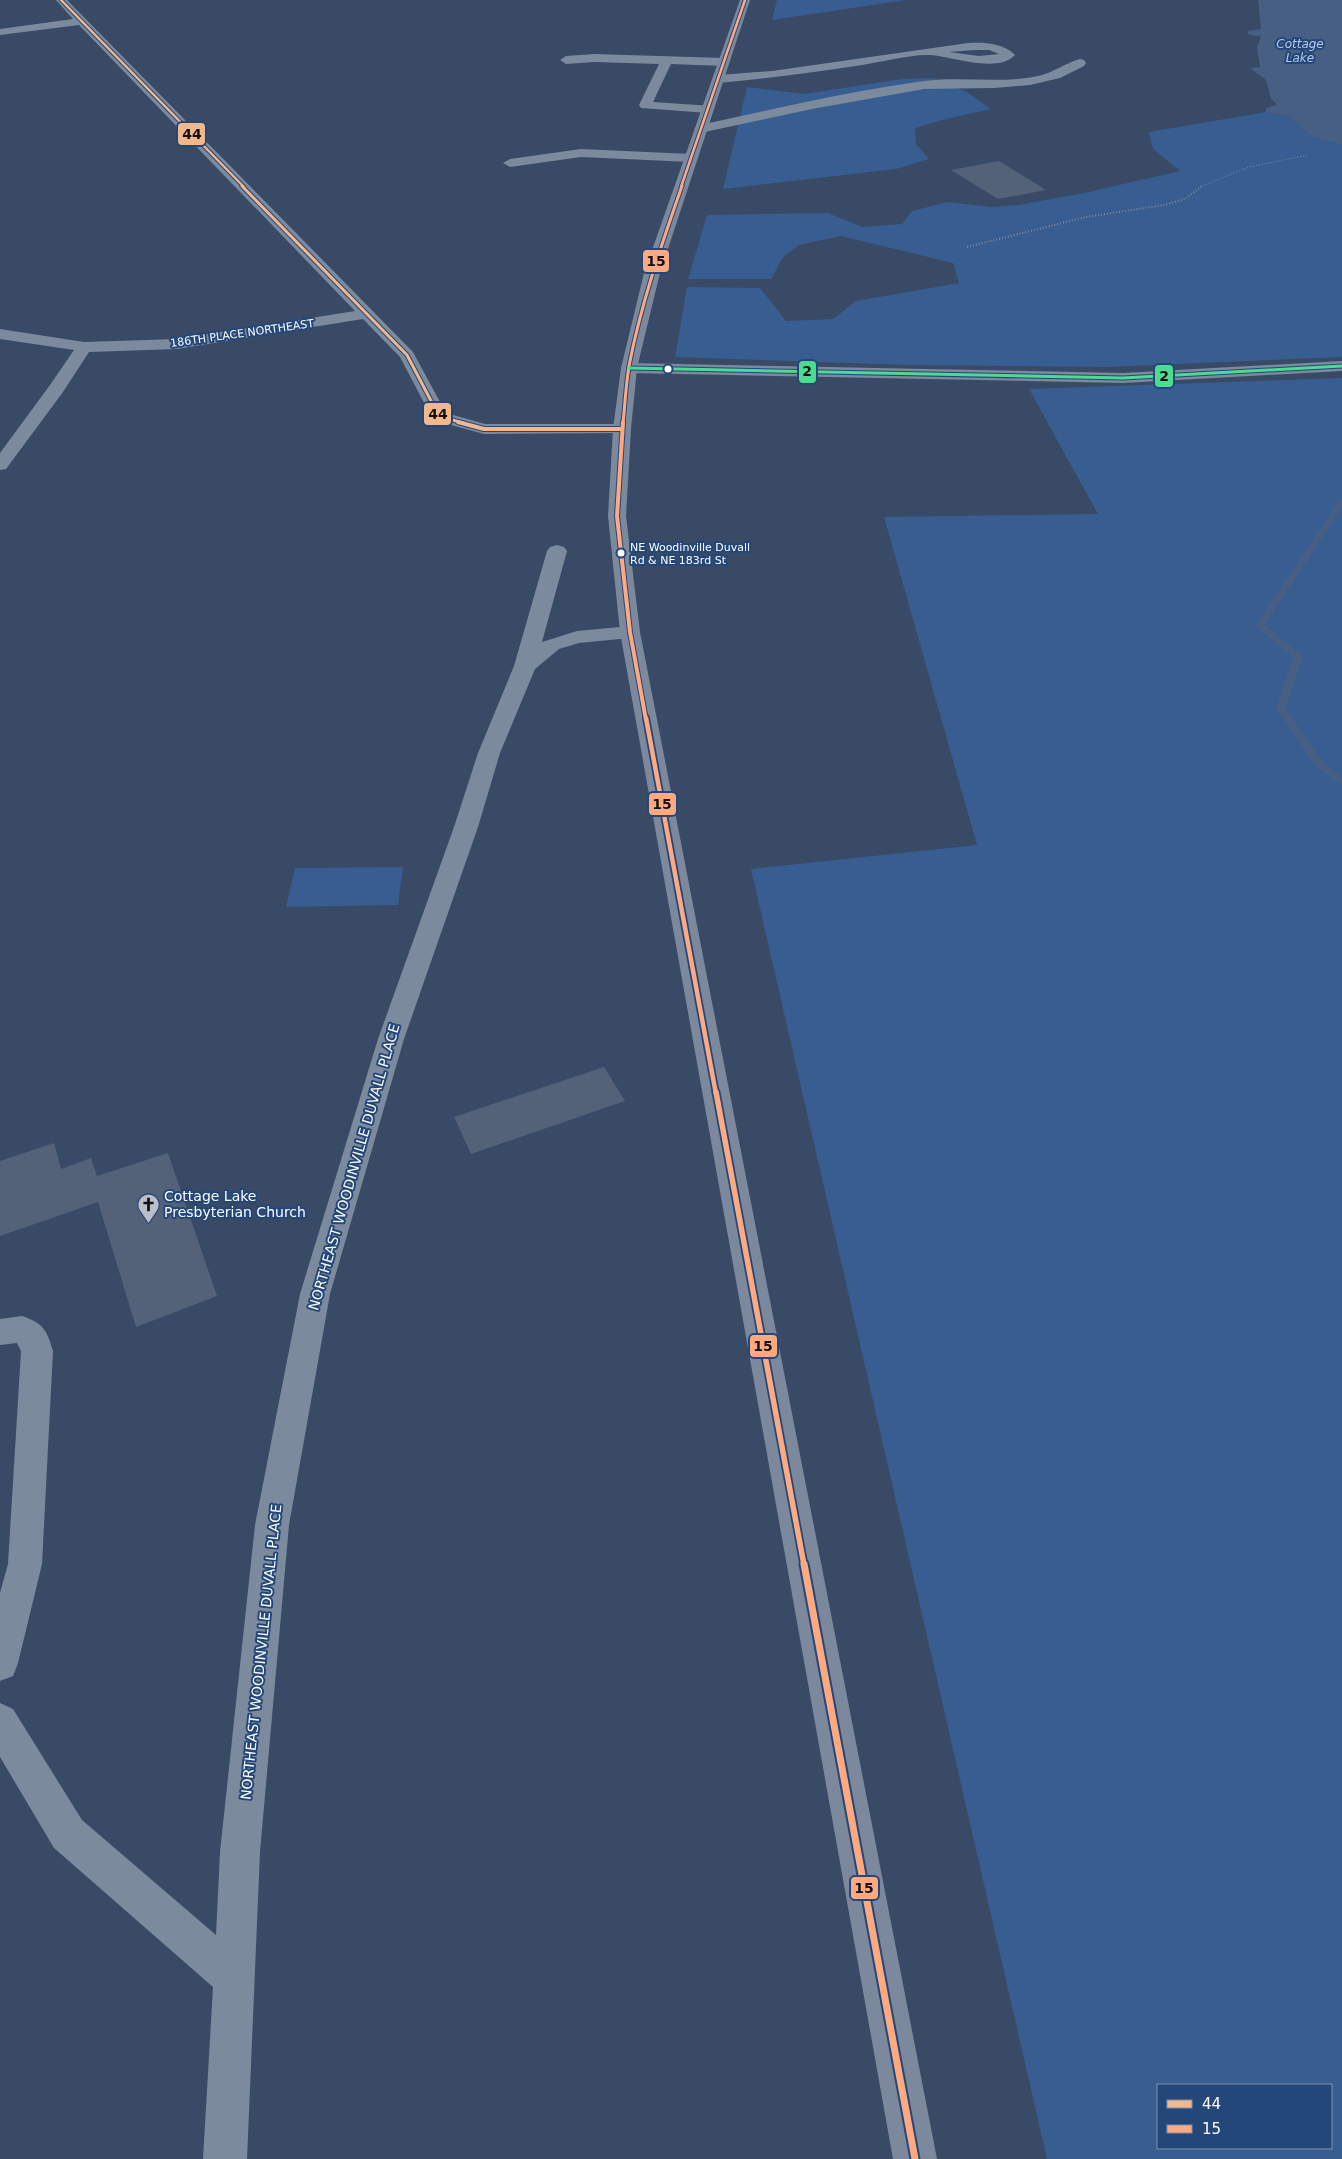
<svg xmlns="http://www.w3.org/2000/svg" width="1342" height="2159" viewBox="0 0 1342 2159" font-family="'DejaVu Sans',sans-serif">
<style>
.green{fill:#385d90;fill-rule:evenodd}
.water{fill:#465f83}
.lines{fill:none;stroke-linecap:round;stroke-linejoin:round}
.stream{fill:#465f83;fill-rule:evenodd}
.building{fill:#536278}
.path-far1{stroke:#7c8a9d;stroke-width:1;stroke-dasharray:1 2;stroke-linecap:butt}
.path{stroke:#7c8a9d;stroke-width:2;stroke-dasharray:1 2;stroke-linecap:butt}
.minor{fill:#7c8a9d;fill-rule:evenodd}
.major{fill:#7c889c;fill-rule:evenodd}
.bus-1-far2-casing{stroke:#24477a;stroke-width:4.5}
.bus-1-far1-casing{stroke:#24477a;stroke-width:5}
.bus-1-casing{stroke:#24477a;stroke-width:6}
.bus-2-far5-casing{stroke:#24477a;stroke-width:4.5}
.bus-2-far4-casing{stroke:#24477a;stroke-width:5}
.bus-2-far3-casing{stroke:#24477a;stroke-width:6}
.bus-2-far2-casing{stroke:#24477a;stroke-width:8}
.bus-2-far1-casing{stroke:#24477a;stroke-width:9}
.bus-2-casing{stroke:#24477a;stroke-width:11}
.bus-3-casing{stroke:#24477a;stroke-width:5}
.bus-1-far2{stroke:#f1b78d;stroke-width:2.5}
.bus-1-far1{stroke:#f1b78d;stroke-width:3}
.bus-1{stroke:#f1b78d;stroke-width:4}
.bus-2-far5{stroke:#ffa980;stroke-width:2.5}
.bus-2-far4{stroke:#ffa980;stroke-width:3}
.bus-2-far3{stroke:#ffa980;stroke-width:4}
.bus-2-far2{stroke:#ffa980;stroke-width:4.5}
.bus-2-far1{stroke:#ffa980;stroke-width:5.5}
.bus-2{stroke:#ffa980;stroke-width:7}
.bus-3{stroke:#4ddb92;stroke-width:3}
.bus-dot{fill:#fff;stroke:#24477a;stroke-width:2}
.labels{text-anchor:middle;stroke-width:4;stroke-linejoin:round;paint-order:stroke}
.far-street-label{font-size:11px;fill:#fff;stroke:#24477a}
.far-bus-label{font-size:11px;fill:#fff;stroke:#24477a;text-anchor:start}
.far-water-label{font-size:12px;font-style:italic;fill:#b2cbec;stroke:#24477a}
.street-label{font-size:14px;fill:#fff;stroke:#24477a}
.poi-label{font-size:14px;fill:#fff;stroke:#24477a;text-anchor:start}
.line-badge{stroke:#24477a;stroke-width:2}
.pale-badge-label{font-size:14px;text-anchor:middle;font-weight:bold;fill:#111}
</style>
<rect width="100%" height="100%" fill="#384a66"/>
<g class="green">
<polygon points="777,0 906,0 772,20"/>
<polygon points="933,78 967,92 991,109 946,119 915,128 916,144 929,159 896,169 723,189 747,87 804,94 902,79"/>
<polygon points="1266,112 1287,116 1312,137 1342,145 1342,357 1106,367 907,365 675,357 687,287 760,288 786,321 833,319 856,301 959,283 953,263 841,236 799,245 783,257 771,279 688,279 707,215 828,213 862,227 902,224 912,211 948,202 992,207 1019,205 1084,193 1180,171 1153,149 1149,132"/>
<path d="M 1342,378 L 1342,2159 L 1047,2159 L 751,869 L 977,845 L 884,517 L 1098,514 L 1029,389 ZM 1158,2085 L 1331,2085 L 1331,2148 L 1158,2148 Z"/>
<polygon points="403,867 398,905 286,907 295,868"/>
</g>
<polygon class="water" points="1258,0 1342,0 1342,145 1312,137 1287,116 1266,112 1266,108 1276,105 1276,103 1271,99 1266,80 1250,68 1260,67 1257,48 1261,36 1249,35 1247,31 1261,29"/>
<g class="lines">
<polygon class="stream" points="1342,499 1342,508 1265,625 1303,656 1286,709 1323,762 1342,777 1342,785 1315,766 1276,709 1293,657 1255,626 1338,502"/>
</g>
<g class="building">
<polygon points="999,161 1046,190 998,199 951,170"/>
<polygon points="604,1067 625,1101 471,1154 454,1117"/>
<polygon points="54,1143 61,1169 91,1158 97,1176 168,1153 217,1296 136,1327 98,1202 0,1236 0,1161"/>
</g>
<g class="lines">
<polyline class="path-far1" points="1200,187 1249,167 1308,155"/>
<polyline class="path" points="967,247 1086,217 1164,205 1185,199 1202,186"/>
<g class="minor">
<polygon points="56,0 67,0 413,352 446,413 485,424 622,424 628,425 631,429 628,433 484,434 433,420 400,357 363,319 177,349 89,352 63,392 6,469 0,470 0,453 50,385 74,350 0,339 0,329 84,342 177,339 355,311 79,25 0,35 0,29 73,19"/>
<path d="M 968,43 C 983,42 1004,43 1015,55 C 998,74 950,56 930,55 C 912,54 881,62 862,65 C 814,72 766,79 718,83 L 712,79 L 718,75 L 772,71 ZM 975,50 L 989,50 L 999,54 L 979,56 L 949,52 Z"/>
<polygon points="594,54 724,58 730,62 724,66 671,64 653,102 712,106 714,109 708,113 641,108 639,105 659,64 594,62 566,64 560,60 566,56"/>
<path d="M 1080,59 L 1084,60 L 1086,63 L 1084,66 L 1060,78 L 1030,85 L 994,88 L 924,89 L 812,109 L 700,133 L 694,129 L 700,125 C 774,109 849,91 924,81 C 962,76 1000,84 1038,76 C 1053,73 1065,63 1080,59 Z"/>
<polygon points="581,149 691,154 698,158 691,162 581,157 510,167 503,163 510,159"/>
<polygon points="1342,361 1342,371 1123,383 629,373 623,372 621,368 623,364 629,363 1123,373"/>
<polygon points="557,545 564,547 567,551 542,642 577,631 630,626 637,628 640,632 637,636 630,638 579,643 559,649 535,669 500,753 478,827 404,1039 330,1294 289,1525 260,1852 247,2159 203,2159 213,1987 54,1848 0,1757 0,1703 13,1709 82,1820 216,1935 220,1852 255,1525 300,1294 378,1039 454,827 478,753 514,666 547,551 550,547"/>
<path d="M 22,1316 C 43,1323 47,1330 53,1351 L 42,1564 L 18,1663 L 13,1676 L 0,1681 L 0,1593 L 8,1564 L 21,1351 L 17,1343 L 0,1345 L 0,1319 Z"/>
</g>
<polygon class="major" points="740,0 750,0 660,273 637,368 631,429 626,516 640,632 937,2159 893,2159 620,632 608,516 613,429 621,368 644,273"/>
<defs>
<polyline id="bus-1-far2" points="61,0 244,187"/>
<polyline id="bus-1-far1" points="242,186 407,355 439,416 463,423"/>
<polyline id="bus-1" points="458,422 484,429 622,429"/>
<polyline id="bus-2-far5" points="681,187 745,0"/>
<path id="bus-2-far4" d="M 623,423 C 625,404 626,384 629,366 C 641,304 661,246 682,186"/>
<polyline id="bus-2-far3" points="623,422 617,516 630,632 646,720"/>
<polyline id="bus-2-far2" points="646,718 716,1094"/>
<polyline id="bus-2-far1" points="716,1092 804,1565"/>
<polyline id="bus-2" points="804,1564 915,2159"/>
<polyline id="bus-3" points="629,368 1123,378 1342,366"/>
</defs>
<use href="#bus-1-far2" class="bus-1-far2-casing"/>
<use href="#bus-1-far1" class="bus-1-far1-casing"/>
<use href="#bus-1" class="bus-1-casing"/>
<use href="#bus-2-far5" class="bus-2-far5-casing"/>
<use href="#bus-2-far4" class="bus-2-far4-casing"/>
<use href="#bus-2-far3" class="bus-2-far3-casing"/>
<use href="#bus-2-far2" class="bus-2-far2-casing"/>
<use href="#bus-2-far1" class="bus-2-far1-casing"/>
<use href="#bus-2" class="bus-2-casing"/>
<use href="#bus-3" class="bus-3-casing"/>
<use href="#bus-1-far2" class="bus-1-far2"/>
<use href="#bus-1-far1" class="bus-1-far1"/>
<use href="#bus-1" class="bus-1"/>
<use href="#bus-2-far5" class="bus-2-far5"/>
<use href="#bus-2-far4" class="bus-2-far4"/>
<use href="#bus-2-far3" class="bus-2-far3"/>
<use href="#bus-2-far2" class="bus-2-far2"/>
<use href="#bus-2-far1" class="bus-2-far1"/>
<use href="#bus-2" class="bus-2"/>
<use href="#bus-3" class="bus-3"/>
</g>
<defs>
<symbol id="church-pin" viewBox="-11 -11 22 30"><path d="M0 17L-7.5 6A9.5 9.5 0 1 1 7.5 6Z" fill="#b9c0c9" stroke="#24477a"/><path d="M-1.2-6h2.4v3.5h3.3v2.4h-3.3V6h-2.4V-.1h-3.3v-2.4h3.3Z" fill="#111"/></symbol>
</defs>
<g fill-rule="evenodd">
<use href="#church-pin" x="136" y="1192" width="25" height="34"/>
</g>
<g class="bus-dot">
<circle cx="668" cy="369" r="4.5"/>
<circle cx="621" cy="553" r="4.5"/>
</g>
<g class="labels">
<g class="far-street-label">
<text transform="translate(242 333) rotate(-8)" y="4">186TH PLACE NORTHEAST</text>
</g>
<g class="far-bus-label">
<text x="630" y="551">NE Woodinville Duvall<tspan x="630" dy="13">Rd &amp; NE 183rd St</tspan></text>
</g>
<g class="far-water-label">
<text x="1300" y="48">Cottage<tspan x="1300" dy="14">Lake</tspan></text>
</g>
<g class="street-label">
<text transform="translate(354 1167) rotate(-74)" y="5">NORTHEAST WOODINVILLE DUVALL PLACE</text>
<text transform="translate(261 1652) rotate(-84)" y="5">NORTHEAST WOODINVILLE DUVALL PLACE</text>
</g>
<g class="poi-label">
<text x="164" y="1201">Cottage Lake<tspan x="164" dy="16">Presbyterian Church</tspan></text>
</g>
</g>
<g class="line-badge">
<rect x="177" y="122" width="29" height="24" rx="5" fill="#f1b78d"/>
<rect x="642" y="249" width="28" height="24" rx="5" fill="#ffa980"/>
<rect x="798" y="360" width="19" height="24" rx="5" fill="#4ddb92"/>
<rect x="1154" y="364" width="20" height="24" rx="5" fill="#4ddb92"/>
<rect x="423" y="402" width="29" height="24" rx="5" fill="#f1b78d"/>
<rect x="648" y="792" width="29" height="24" rx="5" fill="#ffa980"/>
<rect x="749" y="1334" width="29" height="24" rx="5" fill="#ffa980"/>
<rect x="850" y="1876" width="29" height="24" rx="5" fill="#ffa980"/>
</g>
<g class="pale-badge-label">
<text x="192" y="139">44</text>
<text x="656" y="266">15</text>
<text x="807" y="376">2</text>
<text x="1164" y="381">2</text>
<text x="438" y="419">44</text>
<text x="662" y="809">15</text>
<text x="763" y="1351">15</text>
<text x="864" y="1893">15</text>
</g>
<rect x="1157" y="2084" width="175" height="65" fill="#24477a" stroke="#7c91af"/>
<rect x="1167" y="2100" width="25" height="8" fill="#f1b78d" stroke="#7c91af"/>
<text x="1202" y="2109" font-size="15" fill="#ffffff">44</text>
<rect x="1167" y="2125" width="25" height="8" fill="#ffa980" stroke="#7c91af"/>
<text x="1202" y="2134" font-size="15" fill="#ffffff">15</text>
</svg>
